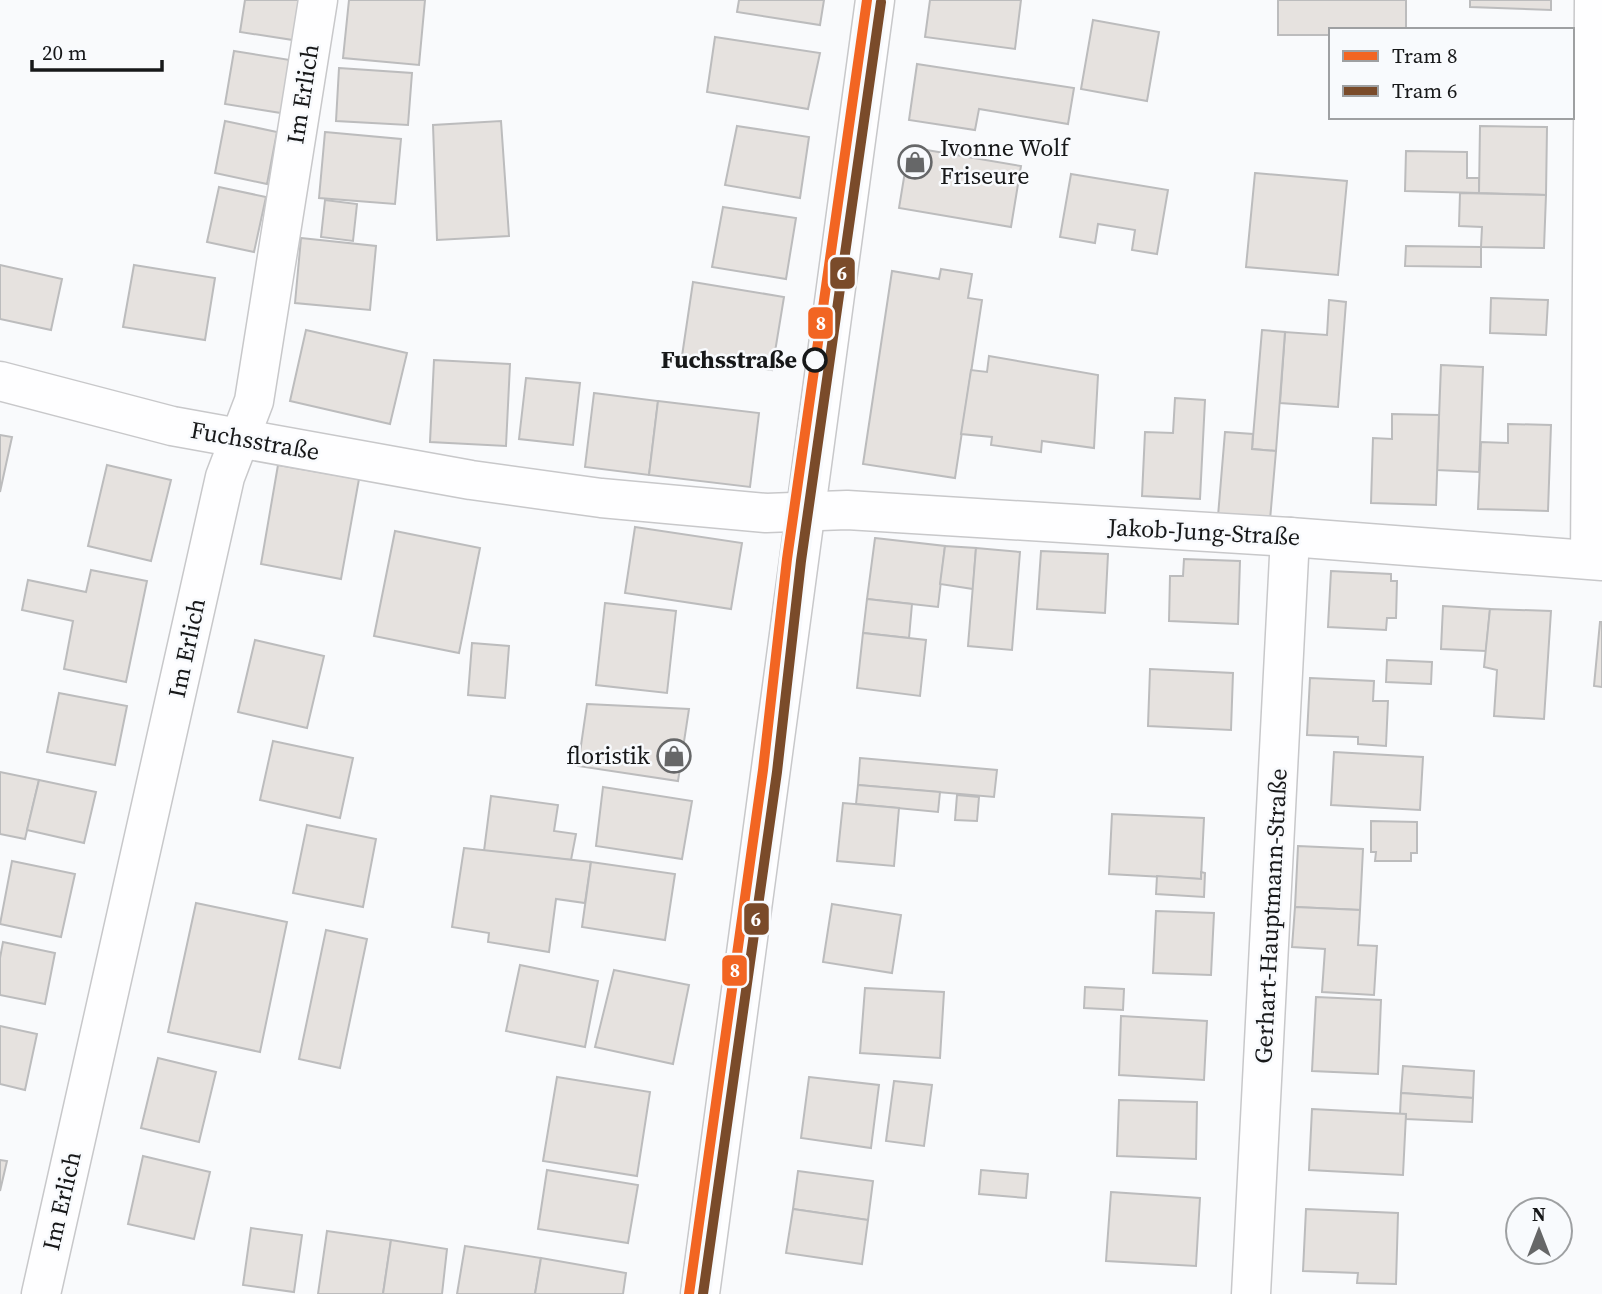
<svg xmlns="http://www.w3.org/2000/svg" width="1602" height="1294" viewBox="0 0 1602 1294" font-family="'Source Serif 4',serif">
<style>
.building{fill:#e6e2df;stroke:#bcbcbd;stroke-width:2}
.lines{fill:none;stroke-linecap:round;stroke-linejoin:round}
.minor-casing{stroke:#c8c8ca;stroke-width:41}
.minor{stroke:#fefeff;stroke-width:38}
.tram-1-casing{stroke:#f8fafd;stroke-width:16}
.tram-2-casing{stroke:#f8fafd;stroke-width:16}
.tram-1{stroke:#f26522;stroke-width:10}
.tram-2{stroke:#7a4b2a;stroke-width:10}
.stop-dot{fill:#f8fafd;stroke:#171819;stroke-width:3.5}
.labels{text-anchor:middle;stroke-width:5;stroke-linejoin:round;paint-order:stroke}
.street-label{font-size:24px;fill:#171819;stroke:#f8fafd}
.poi-label{font-size:24px;fill:#171819;stroke:#f8fafd;text-anchor:start}
.stop-label{font-size:24px;font-weight:bold;fill:#171819;stroke:#f8fafd;text-anchor:end}
.line-badge{stroke:#f8fafd;stroke-width:2.5}
.badge-label{font-size:19px;text-anchor:middle;font-weight:bold;fill:#fff}
</style>
<rect width="100%" height="100%" fill="#f9fafc"/>
<g class="building">
<polygon points="245,0 299,0 293,40 240,32"/>
<polygon points="349,0 425,0 419,65 343,58"/>
<polygon points="739,0 824,0 820,25 737,12"/>
<polygon points="930,0 1021,0 1015,49 925,37"/>
<polygon points="1278,0 1406,0 1406,30 1331,30 1331,35 1278,35"/>
<polygon points="1470,0 1551,0 1551,10 1470,7"/>
<polygon points="1093,20 1159,32 1147,101 1081,89"/>
<polygon points="715,37 820,53 808,109 707,92"/>
<polygon points="234,51 290,60 281,113 225,104"/>
<polygon points="917,64 1074,88 1068,124 979,109 975,130 909,120"/>
<polygon points="339,68 412,73 408,125 336,121"/>
<polygon points="225,121 277,132 267,184 215,173"/>
<polygon points="501,121 509,236 437,240 433,125"/>
<polygon points="737,126 809,137 800,198 725,185"/>
<polygon points="1480,126 1547,127 1546,195 1479,193"/>
<polygon points="325,132 401,139 395,204 319,198"/>
<polygon points="909,147 1021,166 1011,227 899,208"/>
<polygon points="1406,151 1467,152 1467,178 1479,178 1479,193 1405,191"/>
<polygon points="1255,173 1347,181 1338,275 1246,267"/>
<polygon points="1071,174 1168,190 1157,254 1132,250 1135,230 1098,224 1095,243 1060,237"/>
<polygon points="219,187 266,197 254,252 207,242"/>
<polygon points="1460,193 1546,195 1544,248 1481,247 1482,227 1459,226"/>
<polygon points="325,200 357,204 353,241 321,237"/>
<polygon points="723,207 796,218 786,279 712,267"/>
<polygon points="301,238 376,246 370,310 295,303"/>
<polygon points="1406,246 1481,247 1481,267 1405,266"/>
<polygon points="0,265 62,279 51,330 0,319"/>
<polygon points="134,265 215,278 205,340 123,327"/>
<polygon points="941,269 972,274 968,298 982,300 955,478 863,464 892,271 939,279"/>
<polygon points="693,282 784,297 772,370 682,356"/>
<polygon points="1491,298 1548,300 1546,335 1490,333"/>
<polygon points="1329,300 1346,302 1338,407 1280,403 1285,332 1327,335"/>
<polygon points="306,330 407,353 390,424 290,401"/>
<polygon points="1262,330 1285,332 1276,451 1252,449"/>
<polygon points="989,356 1098,375 1094,448 1042,441 1041,452 991,445 992,437 961,434 971,370 987,372"/>
<polygon points="434,360 510,364 506,446 430,442"/>
<polygon points="1441,365 1483,367 1479,472 1437,470"/>
<polygon points="526,378 580,383 573,445 519,439"/>
<polygon points="594,393 658,401 649,475 585,467"/>
<polygon points="1175,398 1205,400 1200,499 1142,496 1145,432 1173,433"/>
<polygon points="658,401 759,413 750,487 649,475"/>
<polygon points="1392,414 1439,415 1436,505 1371,503 1373,438 1392,439"/>
<polygon points="1508,424 1551,425 1548,511 1478,509 1481,442 1508,443"/>
<polygon points="1225,432 1253,434 1252,449 1276,451 1270,520 1218,516"/>
<polygon points="0,435 12,437 0,492"/>
<polygon points="107,465 171,480 151,561 88,546"/>
<polygon points="278,465 359,479 341,579 261,564"/>
<polygon points="635,527 742,543 731,609 625,593"/>
<polygon points="395,531 480,548 459,653 374,636"/>
<polygon points="875,538 945,546 938,607 867,599"/>
<polygon points="945,546 976,548 973,589 940,584"/>
<polygon points="976,548 1020,552 1012,650 968,646"/>
<polygon points="1041,551 1108,554 1105,613 1037,609"/>
<polygon points="1184,559 1240,561 1238,624 1169,621 1170,576 1183,576"/>
<polygon points="91,570 147,581 126,682 64,669 73,621 22,610 28,580 86,592"/>
<polygon points="1331,571 1391,574 1391,581 1397,581 1396,618 1387,618 1386,630 1328,627"/>
<polygon points="867,599 912,604 909,638 863,633"/>
<polygon points="605,603 676,611 667,693 596,685"/>
<polygon points="1443,606 1490,609 1486,651 1441,649"/>
<polygon points="1490,609 1551,611 1544,719 1494,716 1497,670 1484,667"/>
<polygon points="1600,622 1602,622 1602,687 1594,686"/>
<polygon points="863,633 926,640 920,696 857,688"/>
<polygon points="255,640 324,656 307,728 238,712"/>
<polygon points="472,643 509,646 505,698 468,695"/>
<polygon points="1387,660 1432,662 1431,684 1386,682"/>
<polygon points="1150,669 1233,673 1231,730 1148,726"/>
<polygon points="1310,678 1374,681 1373,701 1388,701 1386,746 1358,744 1358,737 1307,735"/>
<polygon points="59,693 127,706 115,765 47,752"/>
<polygon points="587,704 689,709 678,781 578,766"/>
<polygon points="273,741 353,758 340,818 260,800"/>
<polygon points="1334,752 1423,757 1420,810 1331,805"/>
<polygon points="860,758 997,770 994,797 858,785"/>
<polygon points="0,772 39,780 25,839 0,834"/>
<polygon points="39,780 96,792 84,843 27,830"/>
<polygon points="858,785 940,792 938,812 856,804"/>
<polygon points="603,787 692,801 682,859 596,846"/>
<polygon points="957,795 979,797 977,821 955,820"/>
<polygon points="491,796 558,805 554,831 576,834 571,860 484,851"/>
<polygon points="843,803 899,808 894,866 837,861"/>
<polygon points="1112,814 1204,818 1201,879 1109,874"/>
<polygon points="1371,821 1417,822 1417,853 1411,853 1411,861 1375,861 1376,852 1371,852"/>
<polygon points="307,825 376,839 363,907 293,893"/>
<polygon points="1298,846 1363,849 1360,910 1295,907"/>
<polygon points="464,848 591,862 585,903 556,899 549,952 488,942 489,933 452,927"/>
<polygon points="12,861 75,874 61,937 0,924"/>
<polygon points="591,862 675,874 665,940 582,927"/>
<polygon points="1201,872 1205,873 1204,897 1156,894 1157,876 1201,879"/>
<polygon points="196,903 287,922 260,1052 168,1032"/>
<polygon points="832,904 901,915 892,973 823,962"/>
<polygon points="1295,907 1360,910 1358,945 1377,946 1374,995 1322,992 1325,949 1292,947"/>
<polygon points="1156,911 1214,913 1211,975 1153,973"/>
<polygon points="326,930 367,939 340,1068 299,1059"/>
<polygon points="3,942 55,953 45,1004 0,995 0,958"/>
<polygon points="520,965 598,981 585,1047 506,1031"/>
<polygon points="614,970 689,985 673,1064 595,1047"/>
<polygon points="1085,987 1124,989 1123,1010 1084,1008"/>
<polygon points="865,988 944,992 940,1058 860,1053"/>
<polygon points="1316,997 1381,1000 1378,1074 1312,1071"/>
<polygon points="1121,1016 1207,1021 1204,1080 1119,1075"/>
<polygon points="0,1026 37,1034 25,1090 0,1084"/>
<polygon points="158,1058 216,1072 199,1142 141,1128"/>
<polygon points="1403,1066 1474,1071 1473,1098 1401,1093"/>
<polygon points="557,1077 650,1092 637,1176 543,1161"/>
<polygon points="809,1077 879,1085 871,1148 801,1138"/>
<polygon points="894,1081 932,1085 924,1146 886,1141"/>
<polygon points="1401,1093 1473,1098 1472,1122 1406,1119 1406,1114 1400,1114"/>
<polygon points="1119,1100 1197,1102 1196,1159 1117,1156"/>
<polygon points="1312,1109 1406,1114 1403,1175 1309,1170"/>
<polygon points="143,1156 210,1172 194,1239 128,1224"/>
<polygon points="0,1160 7,1161 0,1191"/>
<polygon points="547,1170 638,1185 628,1243 538,1229"/>
<polygon points="981,1170 1028,1174 1026,1198 979,1194"/>
<polygon points="798,1171 873,1181 868,1220 793,1209"/>
<polygon points="1111,1192 1200,1198 1196,1266 1106,1261"/>
<polygon points="793,1209 868,1220 862,1264 786,1253"/>
<polygon points="1306,1209 1398,1213 1396,1284 1357,1283 1358,1273 1303,1271"/>
<polygon points="251,1228 302,1235 294,1292 243,1285"/>
<polygon points="327,1231 391,1240 383,1294 318,1294"/>
<polygon points="391,1240 447,1249 442,1294 383,1294"/>
<polygon points="465,1246 541,1258 535,1294 457,1294"/>
<polygon points="541,1258 626,1273 623,1294 535,1294"/>
</g>
<g class="lines">
<defs>
<g id="minor">
<polyline points="0,381 172,426 471,480 601,498 766,513 847,510 1290,537 1602,561"/>
<polyline points="1590,559 1594,0"/>
<polyline points="41,1294 225,477 254,401 318,0"/>
<path d="M 700,1294 C 762,863 814,431 875,0"/>
<polyline points="1251,1294 1290,537"/>
</g>
</defs>
<use href="#minor" class="minor-casing"/>
<use href="#minor" class="minor"/>
<defs>
<polyline id="tram-1" points="689,1294 763,770 787,559 867,0"/>
<polyline id="tram-2" points="703,1294 777,772 801,561 881,2"/>
</defs>
<use href="#tram-1" class="tram-1-casing"/>
<use href="#tram-2" class="tram-2-casing"/>
<use href="#tram-1" class="tram-1"/>
<use href="#tram-2" class="tram-2"/>
</g>
<defs>
<symbol id="shop-ring" viewBox="-11 -11 22 22"><circle r="9.5" fill="#f8fafd" stroke="#666768" stroke-width="1.5"/><path d="M-5-2.5h2.3a2.7 3.5 0 0 1 5.4 0H5L5.5 6h-11ZM-1.5-2.5h3a1.5 2.3 0 0 0-3 0Z" fill="#666768"/></symbol>
</defs>
<g fill-rule="evenodd">
<use href="#shop-ring" x="896" y="143" width="38" height="38"/>
<use href="#shop-ring" x="655" y="737" width="38" height="38"/>
</g>
<circle class="stop-dot" cx="815" cy="360" r="11"/>
<g class="labels">
<g class="street-label">
<text transform="translate(303 94) rotate(-81)" y="8">Im Erlich</text>
<text transform="translate(255 441) rotate(10)" y="8">Fuchsstraße</text>
<text transform="translate(1204 532) rotate(3)" y="8">Jakob-Jung-Straße</text>
<text transform="translate(187 648) rotate(-78)" y="8">Im Erlich</text>
<text transform="translate(1271 916) rotate(-87)" y="8">Gerhart-Hauptmann-Straße</text>
<text transform="translate(62 1201) rotate(-77)" y="8">Im Erlich</text>
</g>
<g class="poi-label">
<text x="940" y="156">Ivonne Wolf<tspan x="940" dy="28">Friseure</tspan></text>
<text x="650" y="764" text-anchor="end">floristik</text>
</g>
<g class="stop-label">
<text x="797" y="368">Fuchsstraße</text>
</g>
</g>
<g class="line-badge">
<rect x="829" y="256" width="27" height="34" rx="7" fill="#7a4b2a"/>
<rect x="807" y="306" width="27" height="34" rx="7" fill="#f26522"/>
<rect x="743" y="902" width="27" height="34" rx="7" fill="#7a4b2a"/>
<rect x="721" y="954" width="27" height="33" rx="7" fill="#f26522"/>
</g>
<g class="badge-label">
<text x="842" y="280">6</text>
<text x="821" y="330">8</text>
<text x="756" y="926">6</text>
<text x="735" y="977">8</text>
</g>
<rect x="1329" y="28" width="245" height="91" fill="#f8fafd" stroke="#9ea0a2" stroke-width="2"/>
<rect x="1343" y="51" width="35" height="10" fill="#f26522" stroke="#9ea0a2" stroke-width="2"/>
<text x="1392" y="63" font-size="21" fill="#171819">Tram 8</text>
<rect x="1343" y="86" width="35" height="10" fill="#7a4b2a" stroke="#9ea0a2" stroke-width="2"/>
<text x="1392" y="98" font-size="21" fill="#171819">Tram 6</text>
<g transform="translate(1539 1231)"><circle r="33" fill="#f8fafd" stroke="#9ea0a2" stroke-width="2"/>
<path d="M0-5L12 26L0 18L-12 26Z" fill="#666768"/>
<text y="-10" font-size="19" font-weight="bold" text-anchor="middle" fill="#171819">N</text>
</g>
<path d="M32 60v10h130v-10" fill="none" stroke="#171819" stroke-width="3.5"/>
<text x="42" y="60" font-size="21" fill="#171819" stroke="#f8fafd" stroke-width="5" paint-order="stroke">20 m</text>
</svg>
